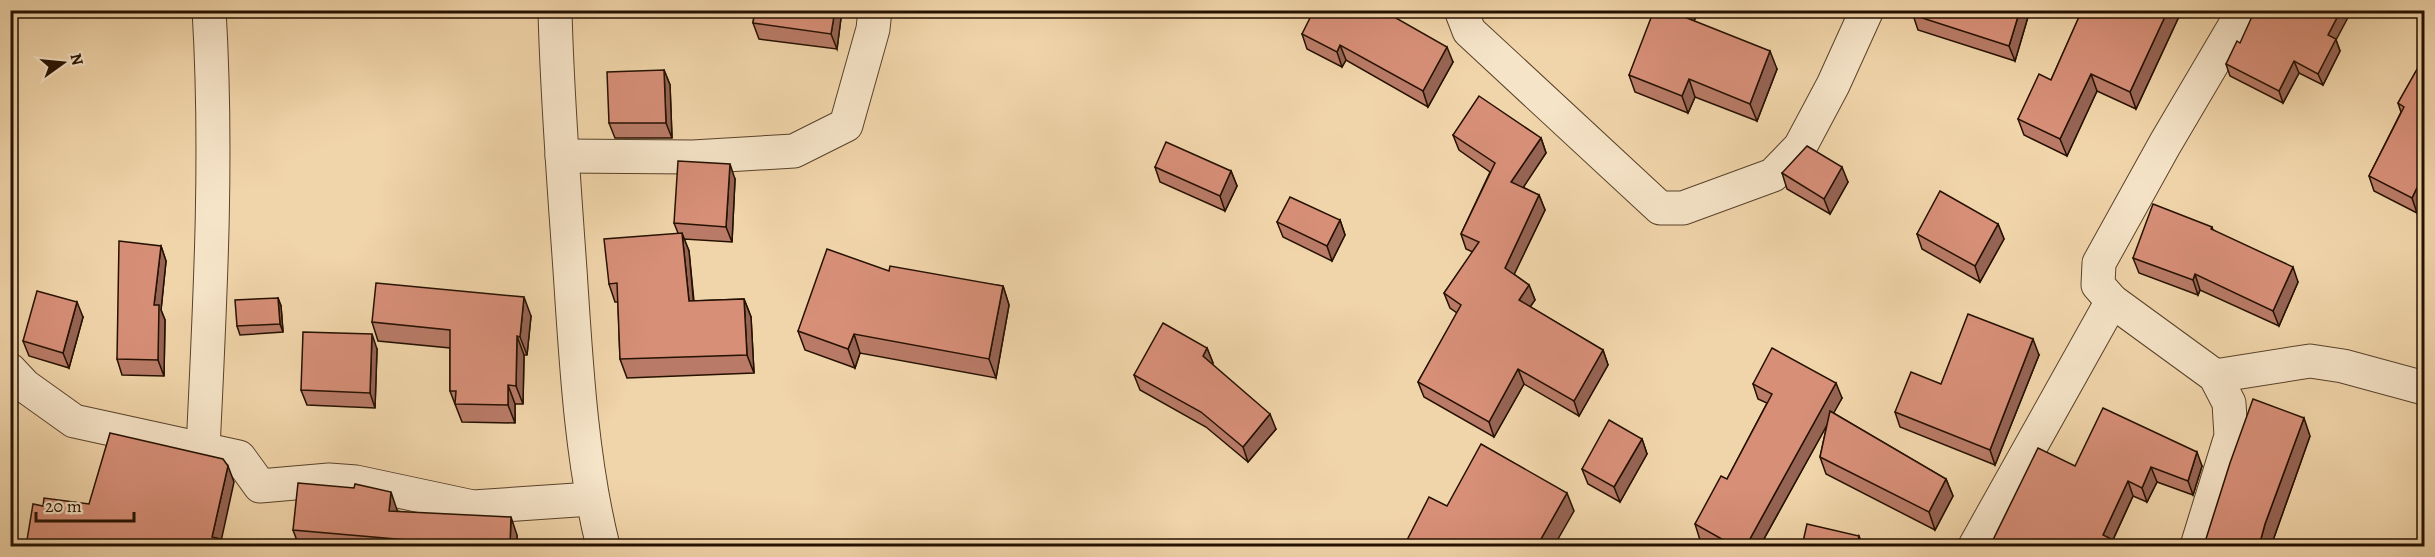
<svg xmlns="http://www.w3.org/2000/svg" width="2435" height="557" viewBox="0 0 2435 557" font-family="Alegreya,serif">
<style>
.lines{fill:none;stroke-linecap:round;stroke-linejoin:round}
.minor-casing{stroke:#58422a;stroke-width:35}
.minor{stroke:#f6e4c8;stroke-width:33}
.wall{fill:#b97b67;stroke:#251100;stroke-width:1.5}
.shaded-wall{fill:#966454;stroke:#251100;stroke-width:1.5}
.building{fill:#d78f78;stroke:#251100;stroke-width:1.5}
</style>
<rect width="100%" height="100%" fill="#f1d5aa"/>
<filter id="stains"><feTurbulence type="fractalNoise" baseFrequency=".00333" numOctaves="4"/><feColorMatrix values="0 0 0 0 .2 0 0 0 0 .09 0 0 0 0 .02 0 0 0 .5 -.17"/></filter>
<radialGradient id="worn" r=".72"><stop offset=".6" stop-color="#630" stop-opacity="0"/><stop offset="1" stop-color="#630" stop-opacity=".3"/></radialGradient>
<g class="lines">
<defs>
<g id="minor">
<path d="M 555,10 C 557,97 564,184 570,270 C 576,361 581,458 603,546"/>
<polyline points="1461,10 1469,31 1660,208 1683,208 1773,175 1800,147 1833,85 1867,10"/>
<polyline points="562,156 693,157 794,151 846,125 873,29 875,10"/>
<polyline points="10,370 25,386 74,421 239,457 260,486 329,480 356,482 473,507 591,499"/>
<polyline points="2215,376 2310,361 2343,366 2424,388"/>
<path d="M 203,449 C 210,303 218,156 209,10"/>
<polyline points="1975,546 2112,301"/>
<polyline points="2197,546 2231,436 2229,403 2215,376 2112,301 2098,285 2099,263 2165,144 2244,10"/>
</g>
</defs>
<use href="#minor" class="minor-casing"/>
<use href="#minor" class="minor"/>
</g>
<g class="wall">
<polygon points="755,10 842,10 837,49 759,39 753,23"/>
<polygon points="1699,10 1694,21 1777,69 1757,121 1695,97 1688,113 1635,92 1629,75"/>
<polygon points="1914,10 2030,10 2015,61 1918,30 1913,15"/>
<polygon points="2080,10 2182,10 2136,109 2097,91 2067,156 2024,135 2018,119 2051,80 2081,13"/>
<polygon points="1302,34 1453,62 1428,107 1346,60 1342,67 1307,49"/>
<polygon points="2336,40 2340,51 2323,85 2299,73 2283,103 2230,76 2226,64 2240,43"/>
<polygon points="2424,57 2417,213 2374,191 2369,176 2401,112 2398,103"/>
<polygon points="664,70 670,85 672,138 615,138 609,123"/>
<polygon points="1453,135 1541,138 1546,153 1523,187 1539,195 1545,210 1514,274 1529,285 1535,300 1530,307 1603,350 1608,365 1579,416 1524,384 1494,437 1424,397 1418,382 1457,313 1450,308 1444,293 1473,252 1466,249 1461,234 1490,172 1459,150"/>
<polygon points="1155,167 1231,171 1237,186 1225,211 1160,182"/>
<polygon points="1782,173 1848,182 1830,214 1787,189"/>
<polygon points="735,179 732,242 684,239 689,251 694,301 744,299 751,317 754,373 627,378 620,359 618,302 615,302 609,284 678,233 674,223"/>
<polygon points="1340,220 1345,235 1332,261 1283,237 1277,222"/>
<polygon points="1998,224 2004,239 1980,282 1922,249 1917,234"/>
<polygon points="2212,227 2213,230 2298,282 2279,326 2200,290 2198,295 2139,273 2133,258"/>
<polygon points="161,246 166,261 161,310 165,320 164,376 122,375 117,359"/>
<polygon points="889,271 1003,286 1009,305 996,378 860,353 855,368 805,350 798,331"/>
<polygon points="278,298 281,306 283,332 240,335 237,326"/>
<polygon points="531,316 527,355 524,355 523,404 515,404 515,423 462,422 450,391 450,348 378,341 372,322"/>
<polygon points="83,317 69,368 29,356 23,341"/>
<polygon points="1207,348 1213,363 1212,364 1276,429 1248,462 1206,427 1140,390 1134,375"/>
<polygon points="377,349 375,408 307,405 301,390"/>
<polygon points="2039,355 1995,465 1900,427 1895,412"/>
<polygon points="1753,384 1842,398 1833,413 1946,479 1953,496 1935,530 1826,474 1820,457 1827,425 1760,546 1713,546 1700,540 1695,524 1727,479 1767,403 1758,399"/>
<polygon points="2310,436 2271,546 2206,546 2205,542"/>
<polygon points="1642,439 1647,454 1620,502 1588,484 1582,469"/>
<polygon points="2075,466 2202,466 2193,495 2157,482 2147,502 2133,496 2113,540 2125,546 1990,546"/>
<polygon points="397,510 397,511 517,535 517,546 299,546 293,530"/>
</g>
<g class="shaded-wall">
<polygon points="835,10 842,10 837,49 831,34"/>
<polygon points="1684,10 1699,10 1688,34 1682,16"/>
<polygon points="2020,10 2030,10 2015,61 2009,46"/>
<polygon points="2168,10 2182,10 2136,109 2130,92"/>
<polygon points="2341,10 2352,10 2336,40 2340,51 2323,85 2318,74 2328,35"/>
<polygon points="1340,45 1346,60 1342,67 1337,52"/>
<polygon points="1447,47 1453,62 1428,107 1423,91"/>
<polygon points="1770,51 1777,69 1757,121 1750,104"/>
<polygon points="2294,61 2299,73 2283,103 2279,91"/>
<polygon points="664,70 670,85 672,138 666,123"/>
<polygon points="2091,74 2097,91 2067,156 2060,139"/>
<polygon points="1689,79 1695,97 1688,113 1682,96"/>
<polygon points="1541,138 1546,153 1517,197 1511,182"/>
<polygon points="730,164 735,179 732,242 726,227"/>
<polygon points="1842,167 1848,182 1830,214 1824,199"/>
<polygon points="1231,171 1237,186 1225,211 1220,196"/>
<polygon points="2424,173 2424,199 2417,213 2412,198"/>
<polygon points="1539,195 1545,210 1510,283 1505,268"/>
<polygon points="1340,220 1345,235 1332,261 1327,246"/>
<polygon points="1998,224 2004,239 1980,282 1975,266"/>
<polygon points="682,233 689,251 695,319 689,301"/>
<polygon points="161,246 166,261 161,310 165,320 164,376 158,360 154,305"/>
<polygon points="2293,267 2298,282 2279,326 2273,311"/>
<polygon points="2195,274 2200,290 2198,295 2193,280"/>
<polygon points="1529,285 1535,300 1524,315 1519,300"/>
<polygon points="1003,286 1009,305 996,378 989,359"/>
<polygon points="524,297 531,316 527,355 520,337"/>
<polygon points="278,298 281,306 283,332 280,324"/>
<polygon points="744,299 751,317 754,373 747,355"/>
<polygon points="77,302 83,317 69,368 63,353"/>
<polygon points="372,334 377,349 375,408 370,393"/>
<polygon points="854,334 860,353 855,368 848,349"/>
<polygon points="517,336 524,355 523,404 516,386"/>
<polygon points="2033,339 2039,355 1995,465 1990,450"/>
<polygon points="1207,348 1213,363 1208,371 1203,356"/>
<polygon points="1603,350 1608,365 1579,416 1574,401"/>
<polygon points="1518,369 1524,384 1494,437 1489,422"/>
<polygon points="1836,383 1842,398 1760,546 1746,546"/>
<polygon points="508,385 515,404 515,423 508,405"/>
<polygon points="1270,414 1276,429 1248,462 1243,447"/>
<polygon points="2304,418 2310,436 2271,546 2259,546 2265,524"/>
<polygon points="1642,439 1647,454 1620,502 1614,487"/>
<polygon points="2197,452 2202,466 2193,495 2188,481"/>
<polygon points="228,466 234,482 220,546 212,537"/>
<polygon points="2151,467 2157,482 2147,502 2142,488"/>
<polygon points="1946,479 1953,496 1935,530 1929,512"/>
<polygon points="2128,481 2133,496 2110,546 2103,535"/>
<polygon points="391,492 397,510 395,529 389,511"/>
<polygon points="1567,493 1574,511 1554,546 1537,546"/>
<polygon points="511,517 517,535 517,546 510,546"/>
<polygon points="1859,536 1863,546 1857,546"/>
</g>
<g class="building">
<polygon points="755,10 835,10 831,34 753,23"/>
<polygon points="1314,10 1382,10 1447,47 1423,91 1340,45 1337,52 1302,34"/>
<polygon points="1654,10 1684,10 1682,16 1770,51 1750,104 1689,79 1682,96 1629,75"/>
<polygon points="1914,10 2020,10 2009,46 1913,15"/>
<polygon points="2082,10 2168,10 2130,92 2091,74 2060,139 2018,119 2039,74 2051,80"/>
<polygon points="2255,10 2341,10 2328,35 2336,39 2318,74 2294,61 2279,91 2226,64 2237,41 2240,43"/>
<polygon points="2424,57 2424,173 2412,198 2369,176 2404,107 2398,103"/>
<polygon points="664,70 666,123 609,123 607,72"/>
<polygon points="1479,96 1541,138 1511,182 1539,195 1505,268 1529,285 1519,300 1603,350 1574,401 1518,369 1489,422 1418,382 1461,305 1444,293 1479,242 1461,234 1495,163 1453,135"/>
<polygon points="1166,142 1231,171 1220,196 1155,167"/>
<polygon points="1807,146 1842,167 1824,199 1782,173"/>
<polygon points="678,161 730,164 726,227 674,223"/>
<polygon points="1940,191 1998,224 1975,266 1917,234"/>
<polygon points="1290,197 1340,220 1327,246 1277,222"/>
<polygon points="2153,204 2212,227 2211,229 2293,267 2273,311 2195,274 2193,280 2133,258"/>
<polygon points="682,233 689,301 744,299 747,355 620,359 617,283 609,284 604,239"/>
<polygon points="119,241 161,246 154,305 159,305 158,360 117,359"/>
<polygon points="827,249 889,271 890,266 1003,286 989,359 854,334 848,349 798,331"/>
<polygon points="376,283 524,297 520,337 517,336 516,386 508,385 508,405 455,404 456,391 450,391 450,330 372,322"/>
<polygon points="37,291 77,302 63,353 23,341"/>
<polygon points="278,298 280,324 237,326 235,300"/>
<polygon points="1968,314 2033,339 1990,450 1895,412 1911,372 1941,384"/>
<polygon points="1163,323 1207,348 1203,356 1270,414 1243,447 1201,412 1134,375"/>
<polygon points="303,332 372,334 370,393 301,390"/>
<polygon points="1772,348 1836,383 1746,546 1734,546 1695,524 1721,476 1727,479 1772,394 1753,384"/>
<polygon points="2253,399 2304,418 2265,524 2259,546 2219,546 2205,542 2230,463"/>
<polygon points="2103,408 2197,452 2188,481 2151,467 2142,488 2128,481 2103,535 2125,546 1990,546 2038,448 2075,466"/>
<polygon points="1830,411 1946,479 1929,512 1820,457"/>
<polygon points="1609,420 1642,439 1614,487 1582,469"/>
<polygon points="110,433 223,459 228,466 212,537 225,540 223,546 26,546 33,504 43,506 44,498 89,504"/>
<polygon points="1481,444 1567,493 1537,546 1404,546 1429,497 1447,506"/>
<polygon points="298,483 354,488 355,484 391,492 389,511 511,517 510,546 430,546 430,542 293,530"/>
<polygon points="1807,524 1859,536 1857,546 1802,546"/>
</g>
<rect width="2435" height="557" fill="none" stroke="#f1d5aa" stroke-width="36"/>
<rect x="12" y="12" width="2411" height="533" fill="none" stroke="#251100" stroke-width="3"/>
<rect x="18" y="18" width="2399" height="521" fill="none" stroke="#251100" stroke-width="1.5"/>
<g transform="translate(63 63) rotate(75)" stroke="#f6e4c8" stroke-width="4.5" paint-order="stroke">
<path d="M0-4.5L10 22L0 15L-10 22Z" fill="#251100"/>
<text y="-9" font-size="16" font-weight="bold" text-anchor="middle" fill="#251100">N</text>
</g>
<path d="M36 512v9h98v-9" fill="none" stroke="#251100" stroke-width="3"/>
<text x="45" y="512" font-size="18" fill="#251100" stroke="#f6e4c8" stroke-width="4.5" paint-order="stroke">20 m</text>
<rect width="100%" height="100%" filter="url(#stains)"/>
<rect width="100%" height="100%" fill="url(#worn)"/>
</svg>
